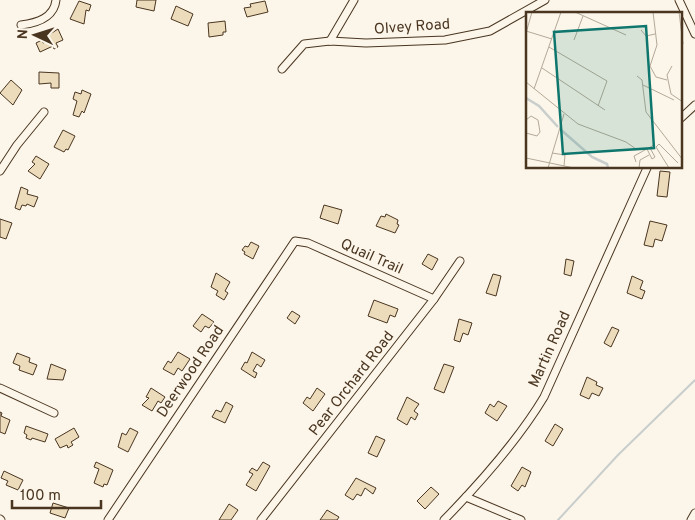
<svg xmlns="http://www.w3.org/2000/svg" width="695" height="520" viewBox="0 0 695 520" font-family="Overpass,sans-serif">
<style>
.lines{fill:none;stroke-linecap:round;stroke-linejoin:round}
.stream{stroke:#c9cecd;stroke-width:2}
.building{fill:#ecdcbc;stroke:#4a3520}
.minor-casing{stroke:#4a3520;stroke-width:9}
.minor{stroke:#fbf6e9;stroke-width:7}
.labels{text-anchor:middle;stroke-width:4;stroke-linejoin:round;paint-order:stroke}
.street-label{font-size:15px;fill:#4a3520;stroke:#fbf6e9}
.inset-river{fill:none;stroke:#c9cecd;stroke-width:2.5}
.inset-road{fill:none;stroke:#b4a999;stroke-width:1}
.view{fill:#0f766e;fill-opacity:0.15;stroke:#0f766e;stroke-width:2.5}
.inset-edge{fill:none;stroke:#4a3520;stroke-width:2.5}
</style>
<rect width="100%" height="100%" fill="#fbf6e9"/>
<g class="lines">
<polyline class="stream" points="558,520 618,455 695,380"/>
</g>
<g class="building">
<polygon points="137,0 156,0 154,11 136,7"/>
<polygon points="79,1 91,5 89,11 86,10 84,24 70,19"/>
<polygon points="265,1 268,12 247,17 244,8 251,7 250,4"/>
<polygon points="176,6 193,14 188,26 171,19"/>
<polygon points="225,21 226,32 223,32 223,35 209,37 208,23"/>
<polygon points="58,29 63,40 56,43 58,47 54,49 53,46 40,52 36,43 42,40 43,43 46,42 44,38"/>
<polygon points="39,72 59,73 59,88 51,88 51,83 39,84"/>
<polygon points="11,80 22,90 13,105 0,93"/>
<polygon points="82,90 91,94 84,113 82,111 79,117 73,115 77,101 73,99 75,92 81,94"/>
<polygon points="63,130 75,136 68,150 66,149 64,152 54,147"/>
<polygon points="36,156 49,164 40,179 28,171 35,164 32,162"/>
<polygon points="660,171 670,172 667,197 657,196"/>
<polygon points="21,187 28,190 27,194 38,197 34,207 27,204 26,206 22,205 20,210 15,208"/>
<polygon points="324,205 342,210 338,224 320,218"/>
<polygon points="386,214 398,220 397,224 399,225 395,233 376,226 381,216 385,217"/>
<polygon points="0,219 12,223 6,239 0,237"/>
<polygon points="650,221 667,225 662,241 655,239 653,247 644,245"/>
<polygon points="251,242 259,246 253,259 244,254 245,252 242,250 245,246 248,247"/>
<polygon points="428,254 438,259 432,270 422,264"/>
<polygon points="566,259 574,261 571,276 564,274"/>
<polygon points="216,273 230,282 225,291 228,293 224,300 216,295 218,291 211,287"/>
<polygon points="493,274 501,276 496,296 486,293"/>
<polygon points="632,276 643,281 640,289 645,291 642,299 627,293"/>
<polygon points="374,300 398,309 395,317 390,315 387,323 368,316"/>
<polygon points="292,311 300,316 295,324 287,318"/>
<polygon points="202,314 214,322 209,328 205,326 201,332 193,326"/>
<polygon points="459,319 472,323 468,335 463,333 460,342 454,340"/>
<polygon points="612,327 619,330 611,347 604,343"/>
<polygon points="178,352 190,359 182,371 178,368 174,375 163,369 168,361 171,363"/>
<polygon points="252,352 265,360 261,367 257,364 253,371 257,373 255,378 241,369 245,362 247,363"/>
<polygon points="17,353 30,358 29,362 37,365 33,375 19,370 20,366 13,363"/>
<polygon points="51,364 66,370 63,380 47,379"/>
<polygon points="444,364 454,367 444,393 434,389"/>
<polygon points="587,377 597,382 596,385 603,388 599,396 592,393 589,399 580,395"/>
<polygon points="151,388 165,397 161,403 158,401 152,411 142,405 149,398 146,397"/>
<polygon points="317,388 325,394 313,411 303,403 307,397 310,399"/>
<polygon points="407,397 419,404 414,411 418,414 415,420 411,417 407,425 397,419"/>
<polygon points="498,401 507,406 497,421 485,413 490,404 494,407"/>
<polygon points="226,402 233,406 225,423 212,417 216,410 221,412"/>
<polygon points="0,412 2,413 1,416 10,420 5,434 0,432"/>
<polygon points="555,424 563,429 553,446 545,441"/>
<polygon points="26,426 48,434 45,442 32,438 31,440 26,438 27,435 24,433"/>
<polygon points="74,428 79,437 71,442 73,445 68,448 67,445 60,448 55,439"/>
<polygon points="130,428 138,432 128,452 118,447 122,433 126,435"/>
<polygon points="376,436 385,440 377,457 368,453"/>
<polygon points="96,462 113,470 107,485 104,484 103,487 94,483 99,469 94,467"/>
<polygon points="263,462 270,466 256,491 246,485 253,474 249,472 252,468 257,471"/>
<polygon points="522,467 531,472 525,487 522,485 518,491 511,486"/>
<polygon points="4,471 23,480 18,490 6,485 8,481 1,478"/>
<polygon points="356,478 376,488 373,494 365,488 361,496 357,494 353,500 345,495"/>
<polygon points="431,487 439,494 425,509 417,501"/>
<polygon points="53,503 69,508 65,518 50,513"/>
<polygon points="229,504 238,510 231,520 219,520"/>
<polygon points="327,510 339,517 337,520 320,520"/>
</g>
<g class="lines">
<defs>
<g id="minor">
<polyline points="679,0 695,34"/>
<path d="M 21,25 C 37,23 54,18 56,0"/>
<polyline points="330,41 354,0"/>
<polyline points="282,69 304,44 330,41 366,43 445,40 490,31 545,0"/>
<polyline points="681,118 695,105"/>
<polyline points="0,171 17,145 44,112"/>
<polyline points="0,388 54,413"/>
<polyline points="466,497 521,520"/>
<polyline points="0,519 1,520"/>
<polyline points="108,520 295,241 308,243 434,299"/>
<polyline points="261,520 434,299 460,261"/>
<path d="M 444,520 C 480,483 517,442 544,397 L 647,168"/>
<polyline points="691,520 695,513"/>
</g>
</defs>
<use href="#minor" class="minor-casing"/>
<use href="#minor" class="minor"/>
</g>
<g class="labels">
<g class="street-label">
<text transform="translate(412 26) rotate(-4)" y="5">Olvey Road</text>
<text transform="translate(372 256) rotate(24)" y="5">Quail Trail</text>
<text transform="translate(549 349) rotate(-66)" y="5">Martin Road</text>
<text transform="translate(190 371) rotate(-56)" y="5">Deerwood Road</text>
<text transform="translate(351 383) rotate(-52)" y="5">Pear Orchard Road</text>
</g>
</g>
<g transform="translate(526 12)">
<rect width="156" height="156" fill="#fbf6e9"/>
<path class="inset-river" d="M 0,86 L 13,94 L 32,115M 34,117 L 66,145 L 81,152 L 82,156"/>
<path class="inset-road" d="M 49,0 L 100,23M 127,0 L 131,33 L 124,54 L 130,65 L 141,68M 153,0 L 157,32M 115,18 L 120,24 L 129,22M 0,19 L 26,27M 0,21 L 6,0M 48,28 L 57,4M 23,35 L 81,69 L 72,94M 146,54 L 141,63 L 145,82 L 157,90M 16,56 L 79,98M 111,64 L 116,68 L 120,100 L 157,148M 0,70 L 52,112 L 100,130 L 110,137M 117,73 L 148,88M 8,77 L 35,0M 0,108 L 5,104 L 12,108 L 14,120 L 11,124 L 0,121M 121,137 L 126,147 L 129,145 L 124,136M 26,141 L 39,143 L 38,154M 0,146 L 48,156M 110,150 L 108,144 L 128,133M 22,156 L 38,102M 113,156 L 114,148 L 123,143M 143,156 L 130,135 L 133,132 L 152,151"/>
<path class="view" d="M 120,14 L 128,136 L 37,142 L 28,20 Z"/>
<rect width="156" height="156" class="inset-edge"/>
</g>
<g transform="translate(35 35) rotate(274)" stroke="#fbf6e9" stroke-width="4" paint-order="stroke">
<path d="M0-4L9 19L0 12L-9 19Z" fill="#4a3520"/>
<text y="-8" font-size="14" font-weight="bold" text-anchor="middle" fill="#4a3520">N</text>
</g>
<path d="M12 500v8h89v-8" fill="none" stroke="#4a3520" stroke-width="2.5"/>
<text x="20" y="500" font-size="15" fill="#4a3520" stroke="#fbf6e9" stroke-width="4" paint-order="stroke">100 m</text>
</svg>
